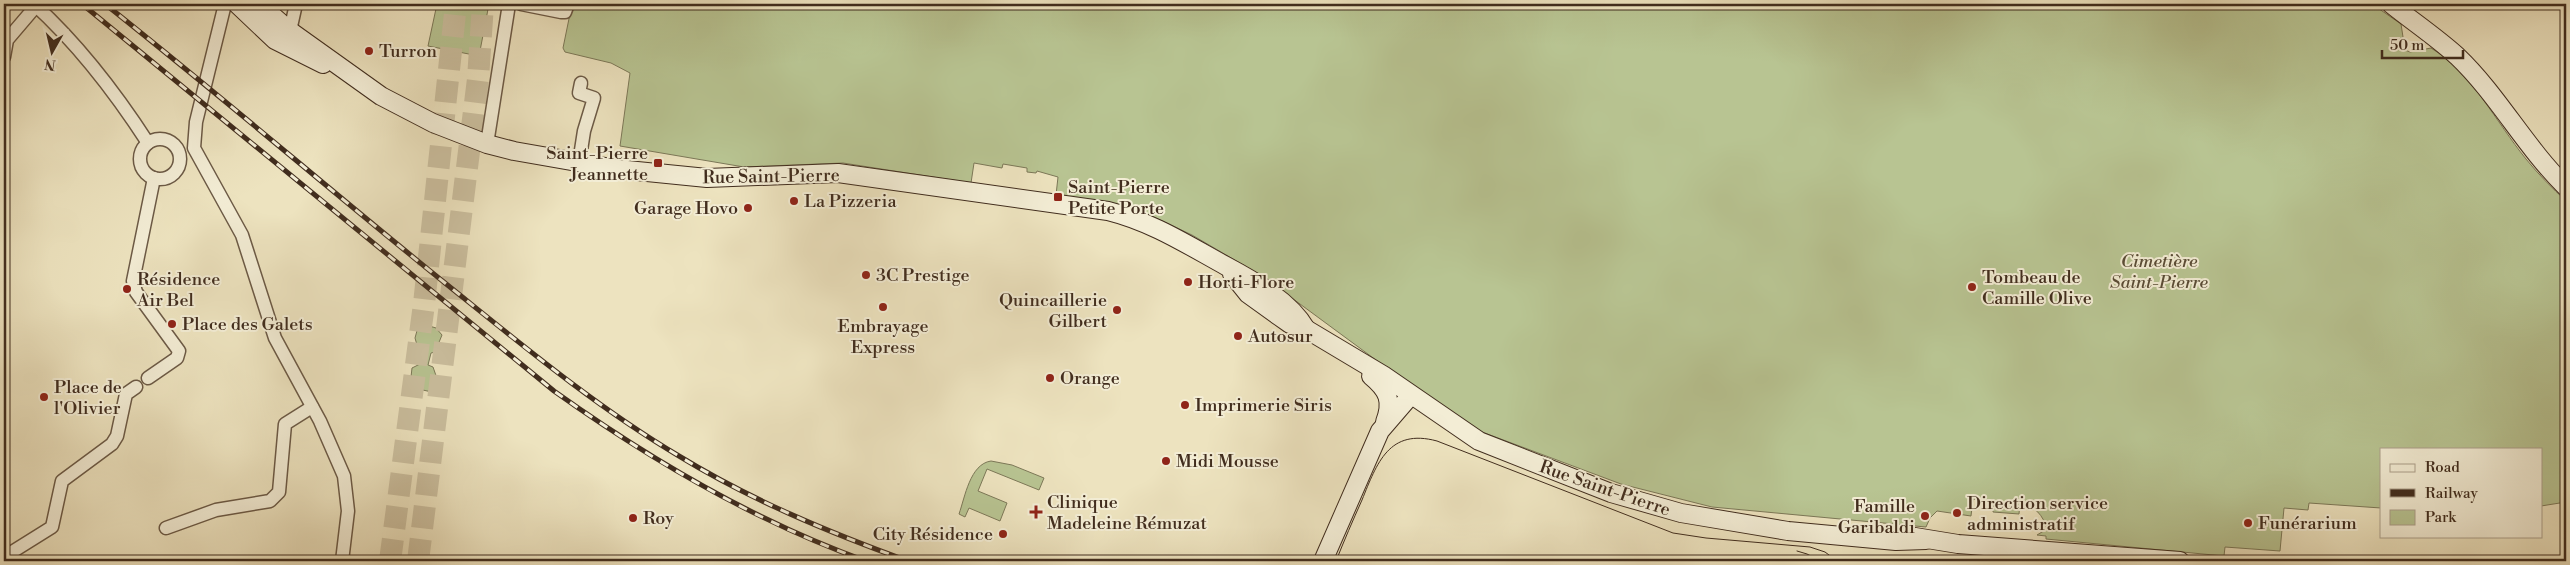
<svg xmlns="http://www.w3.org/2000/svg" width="2570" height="565" viewBox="0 0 2570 565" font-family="'Libre Bodoni',serif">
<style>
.green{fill:#b8c492;stroke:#7c7858}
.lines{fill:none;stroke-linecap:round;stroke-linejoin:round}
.highway-tunnel{stroke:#cbbf9f;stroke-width:22;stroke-dasharray:22 11;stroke-linecap:butt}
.street-casing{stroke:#6c5a46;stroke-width:15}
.secondary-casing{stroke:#412d1e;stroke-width:20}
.street{stroke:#f3edd5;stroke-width:12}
.secondary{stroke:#f3edd5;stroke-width:18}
.tram{stroke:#412d1e;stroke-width:1}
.rail-casing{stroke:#412d1e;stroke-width:5}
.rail{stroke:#f3edd5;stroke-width:3;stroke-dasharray:9;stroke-linecap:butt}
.poi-dot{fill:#8f2418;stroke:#f3edd5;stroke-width:2}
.labels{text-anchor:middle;stroke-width:4;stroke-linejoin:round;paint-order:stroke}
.poi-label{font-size:18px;fill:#412d1e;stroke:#f3edd5;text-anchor:start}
.street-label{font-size:18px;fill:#412d1e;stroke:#f3edd5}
.park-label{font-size:18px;font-style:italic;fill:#594b35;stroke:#f3edd5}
</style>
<rect width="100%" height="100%" fill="#ede3bf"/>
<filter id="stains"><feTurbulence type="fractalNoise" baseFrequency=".004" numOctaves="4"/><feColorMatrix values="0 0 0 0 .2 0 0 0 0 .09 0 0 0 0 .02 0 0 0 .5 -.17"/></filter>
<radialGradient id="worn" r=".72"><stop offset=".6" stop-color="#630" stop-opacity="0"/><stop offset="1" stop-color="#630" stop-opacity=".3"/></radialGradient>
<g class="green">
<polygon points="437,4 489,4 479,56 428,46"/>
<path d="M 572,4 L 2372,4 L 2401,24 L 2405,50 L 2410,52 L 2431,48 C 2472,73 2496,122 2526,159 C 2538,174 2552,188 2566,201 L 2566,502 L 2541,506 L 2541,449 L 2381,449 L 2381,508 L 2309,503 L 2308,510 L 2284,508 L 2280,551 L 2225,547 L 2224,556 L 2046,539 L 2046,536 L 2037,535 L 2047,529 C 2043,515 2035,506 2020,503 L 2019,514 L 1993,512 L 1994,501 L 1973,499 L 1971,516 L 1937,511 L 1930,518 L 1926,527 L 1712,507 L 1621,484 L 1474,429 L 1456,419 L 1262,276 L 1192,235 L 1141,211 L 1105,202 L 1056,195 L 1058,177 L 1037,171 L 1036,173 L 1027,172 L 1027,168 L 1003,164 L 1002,168 L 974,163 L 971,183 L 843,163 L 744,167 L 620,146 L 630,73 L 611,63 L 565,52 L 563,48 Z"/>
<polygon points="426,325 436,328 442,335 435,352 431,353 428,365 433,367 440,387 432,392 418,389 411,377 412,368 420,364 425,350 417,345 415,338 418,327"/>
<path d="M 991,461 L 1012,465 L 1044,478 L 1039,490 L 987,469 L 978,491 L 1007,503 L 1000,521 L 969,508 L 965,517 L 959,514 C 965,497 970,464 991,461 Z"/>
</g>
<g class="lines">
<g class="highway-tunnel">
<polyline points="390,561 424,304 456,4"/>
<polyline points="418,561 478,79 483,4"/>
</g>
<defs>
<g id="street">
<path d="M 34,4 C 79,45 115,92 148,143"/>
<polyline points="225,4 196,122 194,148 242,235 275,338 320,421 344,476 348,511 342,561"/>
<polyline points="521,4 561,12 565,12 568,4"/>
<polyline points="285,35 290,31 296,4"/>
<polyline points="4,57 7,40 36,6"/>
<circle cx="160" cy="159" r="20"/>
<polyline points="487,144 509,4"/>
<polyline points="579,163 584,131 594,98 579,93 581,83"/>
<polyline points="148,378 177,358 179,351 136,292 133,281 154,178"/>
<polyline points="166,528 216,510 270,501 279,492 285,424 312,407"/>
<polyline points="4,557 52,527 62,481 112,444 117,436 126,394 136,387"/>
</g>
<g id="secondary">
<polyline points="237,4 275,40 323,64"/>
<path d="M 259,4 L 290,31 L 381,96 L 433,123 L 487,144 L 514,151 L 617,169 L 707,178 L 838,173 L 1108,211 C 1152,222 1186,244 1226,266 C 1254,281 1290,301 1306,329"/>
<path d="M 2391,4 C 2412,21 2436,37 2457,56 C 2498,95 2525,147 2566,187"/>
<polyline points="1232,274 1248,294 1280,317 1290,324 1306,329 1383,375 1479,441 1611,493 1681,513 1788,531 1896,541 1926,540"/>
<path d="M 1371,376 C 1388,390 1393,401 1385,422"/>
<polyline points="1915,537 1958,544 2180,561"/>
<polyline points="1323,561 1380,431 1411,395"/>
</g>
</defs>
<use href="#street" class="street-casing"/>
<use href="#secondary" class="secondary-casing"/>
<use href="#street" class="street"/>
<use href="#secondary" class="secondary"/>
<g class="tram">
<polyline points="1797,551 1807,554 1821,561"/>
<path d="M 1336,561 C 1344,541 1353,520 1362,500 C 1377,463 1389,428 1437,441 L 1673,533 L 1706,538 L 1810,547 L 1825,552 L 1837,561"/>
</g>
<defs>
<g id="rail">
<path d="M 82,4 L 554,391 C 651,460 754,521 866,561"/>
<path d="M 105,4 C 220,95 331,191 445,283 C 521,344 595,406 679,456 C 751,500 828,532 908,561"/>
</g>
</defs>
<use href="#rail" class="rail-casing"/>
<use href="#rail" class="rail"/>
</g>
<g class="poi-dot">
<circle cx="369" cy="51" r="5"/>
<rect x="653" y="158" width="10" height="10" rx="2.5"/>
<rect x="1053" y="192" width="10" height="10" rx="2.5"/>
<circle cx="794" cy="201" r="5"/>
<circle cx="748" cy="208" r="5"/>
<circle cx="866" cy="275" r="5"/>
<circle cx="1188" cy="282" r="5"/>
<circle cx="1972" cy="287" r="5"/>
<circle cx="127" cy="289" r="5"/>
<circle cx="883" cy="307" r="5"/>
<circle cx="1117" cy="310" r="5"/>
<circle cx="172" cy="324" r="5"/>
<circle cx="1238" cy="336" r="5"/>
<circle cx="1050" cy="378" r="5"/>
<circle cx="44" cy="397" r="5"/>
<circle cx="1185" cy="405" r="5"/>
<circle cx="1166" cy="461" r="5"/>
<path d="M1033.5 504.5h5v5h5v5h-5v5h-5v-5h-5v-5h5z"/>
<circle cx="1957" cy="513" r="5"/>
<circle cx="1925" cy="516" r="5"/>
<circle cx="633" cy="518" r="5"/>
<circle cx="2248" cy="523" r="5"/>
<circle cx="1003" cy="534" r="5"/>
</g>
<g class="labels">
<g class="poi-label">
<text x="379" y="57">Turron</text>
<text x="648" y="159" text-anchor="end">Saint-Pierre<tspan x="648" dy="21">Jeannette</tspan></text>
<text x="1068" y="193">Saint-Pierre<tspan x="1068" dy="21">Petite Porte</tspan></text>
<text x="804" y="207">La Pizzeria</text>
<text x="738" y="214" text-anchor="end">Garage Hovo</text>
<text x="876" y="281">3C Prestige</text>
<text x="1982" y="283">Tombeau de<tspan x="1982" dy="21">Camille Olive</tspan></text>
<text x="137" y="285">Résidence<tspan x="137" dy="21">Air Bel</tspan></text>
<text x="1198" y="288">Horti-Flore</text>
<text x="1107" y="306" text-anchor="end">Quincaillerie<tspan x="1107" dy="21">Gilbert</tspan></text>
<text x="182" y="330">Place des Galets</text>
<text x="883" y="332" text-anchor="middle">Embrayage<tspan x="883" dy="21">Express</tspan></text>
<text x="1248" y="342">Autosur</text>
<text x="1060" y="384">Orange</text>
<text x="54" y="393">Place de<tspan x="54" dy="21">l'Olivier</tspan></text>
<text x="1195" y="411">Imprimerie Siris</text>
<text x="1176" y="467">Midi Mousse</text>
<text x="1047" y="508">Clinique<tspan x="1047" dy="21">Madeleine Rémuzat</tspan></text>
<text x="1967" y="509">Direction service<tspan x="1967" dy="21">administratif</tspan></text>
<text x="1915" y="512" text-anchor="end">Famille<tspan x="1915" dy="21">Garibaldi</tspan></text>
<text x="643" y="524">Roy</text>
<text x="2258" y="529">Funérarium</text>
<text x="993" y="540" text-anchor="end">City Résidence</text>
</g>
<g class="street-label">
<text transform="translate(771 176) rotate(-1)" y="6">Rue Saint-Pierre</text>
<text transform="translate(1605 488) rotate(19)" y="6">Rue Saint-Pierre</text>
</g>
<g class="park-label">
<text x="2159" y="267">Cimetière<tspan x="2159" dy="21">Saint-Pierre</tspan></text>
</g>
</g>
<rect width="2570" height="565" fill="none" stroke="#ede3bf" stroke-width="20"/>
<rect x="5" y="5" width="2560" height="555" fill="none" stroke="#412d1e" stroke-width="2.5"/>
<rect x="10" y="10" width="2550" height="545" fill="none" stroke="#412d1e"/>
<rect x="2380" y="448" width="162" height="90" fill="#f3edd5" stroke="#aca08c"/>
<rect x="2390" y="464" width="25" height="8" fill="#f3edd5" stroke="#aca08c"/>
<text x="2425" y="472" font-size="15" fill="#412d1e">Road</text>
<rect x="2390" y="489" width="25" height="8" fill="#412d1e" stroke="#aca08c"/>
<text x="2425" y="498" font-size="15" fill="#412d1e">Railway</text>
<rect x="2390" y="510" width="25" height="15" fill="#b8c492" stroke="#aca08c"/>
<text x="2425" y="522" font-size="15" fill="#412d1e">Park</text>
<g transform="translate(52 52) rotate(188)" stroke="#f3edd5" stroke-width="4" paint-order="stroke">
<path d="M0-4L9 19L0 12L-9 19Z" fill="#412d1e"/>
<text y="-8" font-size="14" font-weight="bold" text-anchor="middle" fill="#412d1e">N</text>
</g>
<path d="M2382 50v8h81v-8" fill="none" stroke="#412d1e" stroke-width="2.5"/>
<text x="2390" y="50" font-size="15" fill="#412d1e" stroke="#f3edd5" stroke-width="4" paint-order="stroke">50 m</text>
<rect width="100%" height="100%" filter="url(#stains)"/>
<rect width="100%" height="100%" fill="url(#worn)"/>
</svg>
